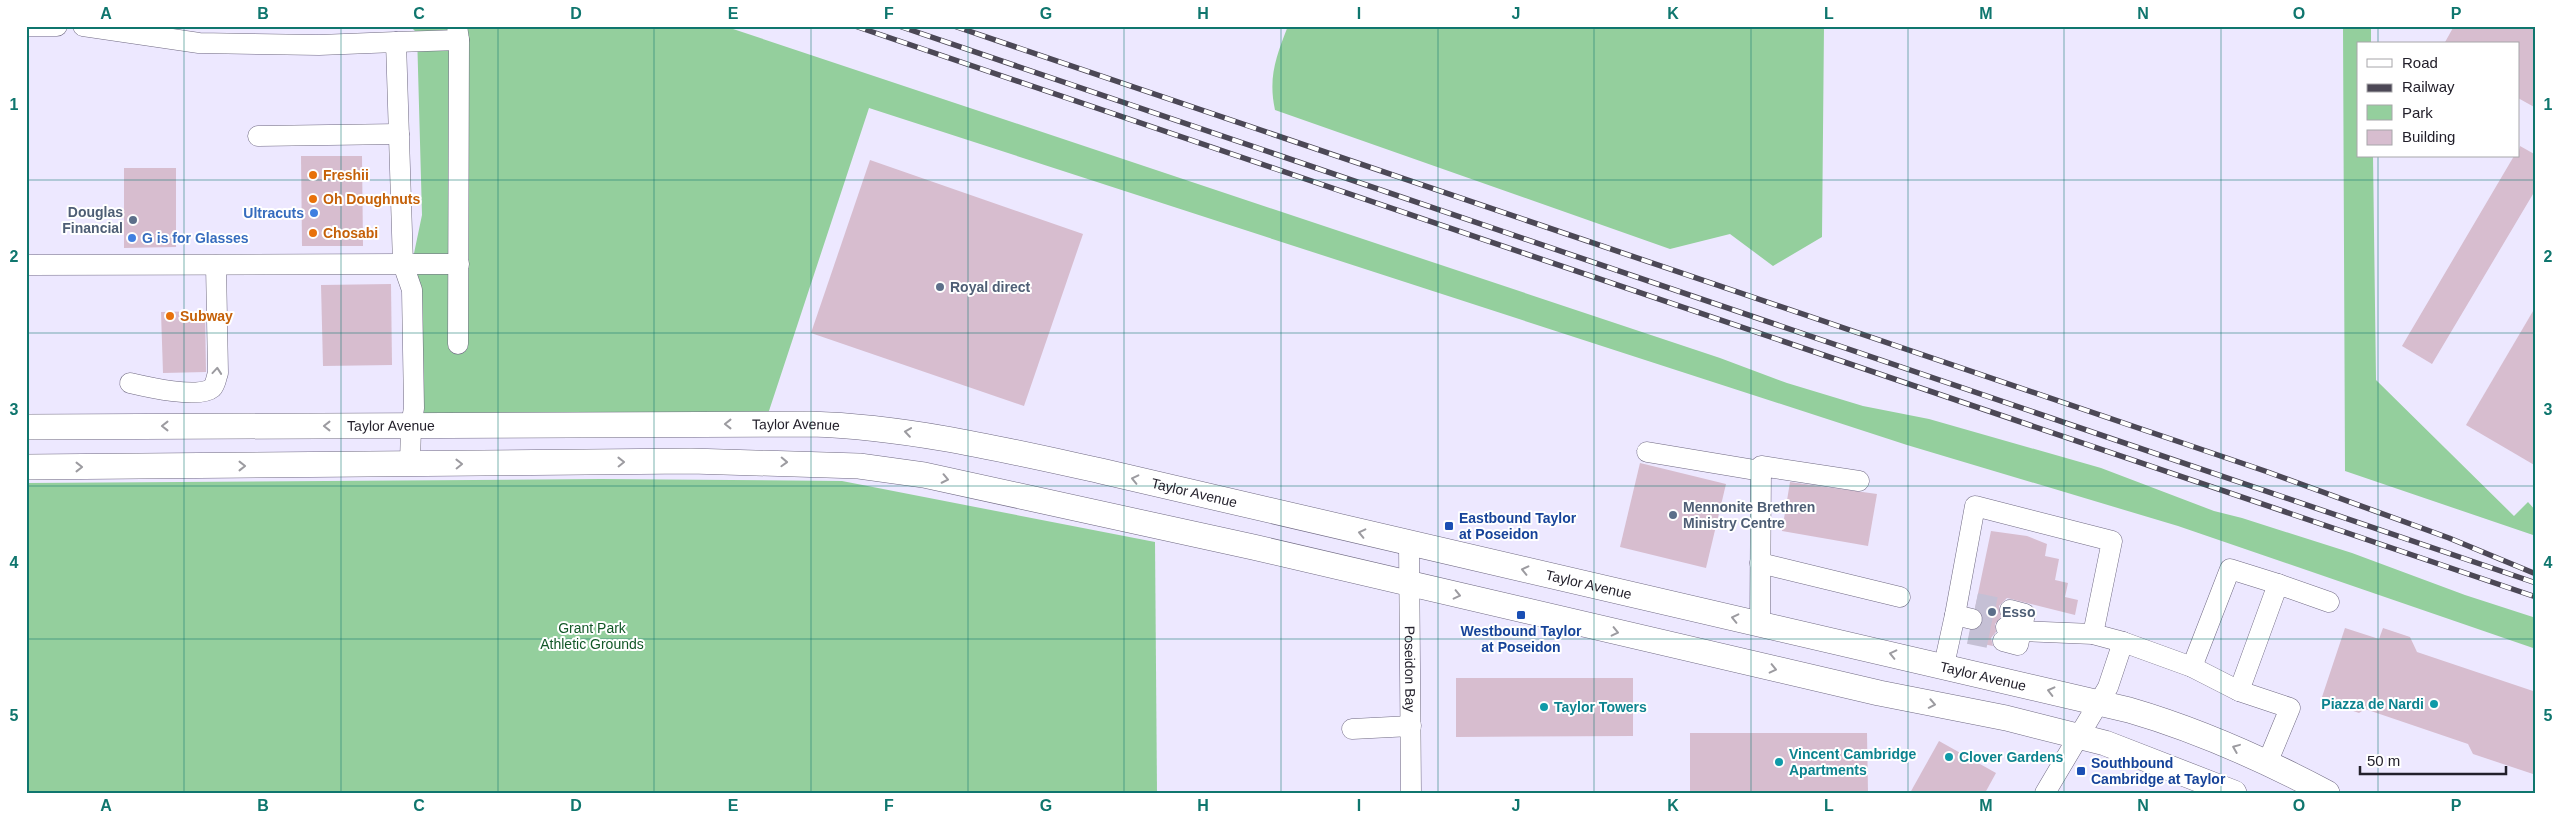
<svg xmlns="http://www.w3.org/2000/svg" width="2562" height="819" viewBox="0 0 2562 819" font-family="Helvetica,sans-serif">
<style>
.green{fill:#94cf9d}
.building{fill:#d7bdcf}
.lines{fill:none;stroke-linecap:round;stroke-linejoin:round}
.minor-tunnel{stroke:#c5c0d5;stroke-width:20;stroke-dasharray:20 10;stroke-linecap:butt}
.minor-casing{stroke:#6f6982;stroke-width:21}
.major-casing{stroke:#6f6982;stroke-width:26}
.minor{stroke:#fff;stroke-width:20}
.major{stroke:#fff;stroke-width:25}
.rail-casing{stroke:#4c4856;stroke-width:5.5}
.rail{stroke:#fff;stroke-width:4;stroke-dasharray:11;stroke-linecap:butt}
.oneway{stroke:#9c9ba0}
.grid{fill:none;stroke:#0f766e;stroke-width:1;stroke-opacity:0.55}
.food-dot{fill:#e8710a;stroke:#fff;stroke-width:2}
.shop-dot{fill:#3f7fe0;stroke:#fff;stroke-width:2}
.service-dot{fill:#5c6f8a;stroke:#fff;stroke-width:2}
.transit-dot{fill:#1a4fb4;stroke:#fff;stroke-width:2}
.culture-dot{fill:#0f9aa8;stroke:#fff;stroke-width:2}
.labels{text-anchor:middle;stroke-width:4;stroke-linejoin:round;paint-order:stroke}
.food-label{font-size:14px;font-weight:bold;fill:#c56008;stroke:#fff;text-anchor:start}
.service-label{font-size:14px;font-weight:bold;fill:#4e5e75;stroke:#fff;text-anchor:start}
.shop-label{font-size:14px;font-weight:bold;fill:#366cbe;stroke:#fff;text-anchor:end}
.street-label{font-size:14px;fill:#23202b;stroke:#fff}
.transit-label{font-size:14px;font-weight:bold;fill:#164399;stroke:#fff;text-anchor:start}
.park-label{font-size:14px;fill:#125727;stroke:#fff}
.culture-label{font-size:14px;font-weight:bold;fill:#0d838f;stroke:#fff;text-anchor:start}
.neatline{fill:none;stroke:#0f766e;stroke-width:2}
.grid-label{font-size:16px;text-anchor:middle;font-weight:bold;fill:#0f766e}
</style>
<rect width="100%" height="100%" fill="#ede8ff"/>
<g class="green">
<polygon points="410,26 724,26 1720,358 1787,383 1863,406 1929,419 2101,468 2214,511 2242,518 2352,553 2465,595 2536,618 2536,649 2178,526 1907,445 869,108 765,423 411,426 412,263 422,215 417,33"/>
<path d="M 1288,26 L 1824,26 L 1822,237 L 1773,266 L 1730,234 L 1670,249 L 1275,110 C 1268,77 1276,57 1288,26 Z"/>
<polygon points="2343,26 2371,26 2371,44 2358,44 2358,156 2373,156 2376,380 2514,516 2528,502 2536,511 2536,536 2345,471"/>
<polygon points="601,479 842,481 1155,542 1157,793 26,793 26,483"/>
</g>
<g class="building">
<polygon points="2454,26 2536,26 2536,108 2518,98 2518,44 2444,44"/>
<polygon points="2520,146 2536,155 2536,189 2432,364 2402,346 2514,156 2518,156"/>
<polygon points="301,156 362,156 363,246 302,246"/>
<polygon points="870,160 1083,234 1024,406 811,333"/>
<polygon points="124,168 176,168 176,247 124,248"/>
<polygon points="391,284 392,365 323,366 321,285"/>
<polygon points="2536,306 2536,466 2466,425"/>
<polygon points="205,311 206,372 163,373 161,312"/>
<polygon points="1640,463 1726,484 1706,568 1620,547"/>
<polygon points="1790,482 1877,494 1868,546 1782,531"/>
<polygon points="1991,531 2027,536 2047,544 2045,556 2059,559 2055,580 2068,583 2065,597 2078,600 2075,615 2007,598 1999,606 2001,617 1995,624 1996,632 1991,638 1993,646 1968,641 1970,631 1980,627 1984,621 1980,611 1975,608"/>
<polygon points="2345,628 2379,639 2383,628 2410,637 2417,652 2536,692 2536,775 2473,754 2468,744 2365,709 2359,713 2321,700"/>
<polygon points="1456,678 1633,678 1633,736 1456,737"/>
<polygon points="1690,733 1867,733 1868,792 1690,792"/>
<polygon points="1939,741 1996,773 1985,793 1910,793"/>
</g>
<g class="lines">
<g class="minor-tunnel">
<polyline points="1976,603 2010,610"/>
<polyline points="1972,619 2006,627"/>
<polyline points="1969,634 2003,641"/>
</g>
<defs>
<g id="minor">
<polyline points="26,26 57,26"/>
<polyline points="83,26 199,43 319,45 396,42 403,264 459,264"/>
<polyline points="457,26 459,40 458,344"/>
<polyline points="396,42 459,40"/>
<polyline points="258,136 399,134"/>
<polyline points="26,265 403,264 412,290 414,408 411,426 410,464"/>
<path d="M 130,383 C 147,387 199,399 212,388 C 216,384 216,378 218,373 L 216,265"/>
<polyline points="1647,452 1761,471"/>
<path id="s1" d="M 1409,544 L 1411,793"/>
<polyline points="1760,563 1900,597"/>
<polyline points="1955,615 1975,506 2112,541 2093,634"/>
<polyline points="1760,624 1761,466 1859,481"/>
<polyline points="2006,627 2022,631 2093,634 2123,642 2192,667 2239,691 2290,708 2268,761"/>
<polyline points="2003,641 2018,645 2025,614 2010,610"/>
<polyline points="1944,665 1955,615 1972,619"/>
<polyline points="2192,667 2230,569 2278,584"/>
<polyline points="2239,691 2278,584 2329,602"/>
<polyline points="1352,729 1411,726"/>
<polyline points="2045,793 2108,687 2123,642"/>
</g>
<g id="major">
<path id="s2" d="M 26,427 L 810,424 C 909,427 1005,450 1101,471 L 2129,710 C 2198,730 2263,759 2327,793"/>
<polyline points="26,467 691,461 859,466 924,475 1253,547 1879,693 2006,718 2105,743 2234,793"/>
</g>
</defs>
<use href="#minor" class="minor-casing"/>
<use href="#major" class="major-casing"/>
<use href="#minor" class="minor"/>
<use href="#major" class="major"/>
<defs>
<g id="rail">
<polyline points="855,26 2536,597"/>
<polyline points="899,26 2536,583"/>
<polyline points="954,26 2265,471 2449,538 2536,574"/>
</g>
</defs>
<use href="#rail" class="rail-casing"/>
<use href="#rail" class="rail"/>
</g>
<defs><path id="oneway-chevron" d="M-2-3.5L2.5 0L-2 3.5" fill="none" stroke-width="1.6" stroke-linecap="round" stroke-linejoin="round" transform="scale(1.25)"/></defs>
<g class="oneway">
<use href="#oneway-chevron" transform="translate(217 371) rotate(-85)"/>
<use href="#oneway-chevron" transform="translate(728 424) rotate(180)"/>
<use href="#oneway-chevron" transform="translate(165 426) rotate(180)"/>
<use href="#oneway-chevron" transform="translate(327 426) rotate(-180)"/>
<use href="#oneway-chevron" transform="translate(908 432) rotate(-172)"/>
<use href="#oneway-chevron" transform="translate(621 462) rotate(-1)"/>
<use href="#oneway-chevron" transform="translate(784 462) rotate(2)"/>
<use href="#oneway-chevron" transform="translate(459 464) rotate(-1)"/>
<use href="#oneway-chevron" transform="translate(242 466)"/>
<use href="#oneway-chevron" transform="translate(79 467)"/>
<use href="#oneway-chevron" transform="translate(945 479) rotate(12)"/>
<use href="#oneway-chevron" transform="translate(1135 479) rotate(-167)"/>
<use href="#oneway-chevron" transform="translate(1362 533) rotate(-167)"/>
<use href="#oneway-chevron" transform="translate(1525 570) rotate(-167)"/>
<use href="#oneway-chevron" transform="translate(1457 595) rotate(13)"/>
<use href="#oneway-chevron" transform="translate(1735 618) rotate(-167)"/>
<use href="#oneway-chevron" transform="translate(1615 632) rotate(13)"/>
<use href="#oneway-chevron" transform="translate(1893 654) rotate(-167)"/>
<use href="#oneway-chevron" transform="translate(1773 669) rotate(13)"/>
<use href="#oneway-chevron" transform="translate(2051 691) rotate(-166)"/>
<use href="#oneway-chevron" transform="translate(1932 704) rotate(11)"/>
<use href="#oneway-chevron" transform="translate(2236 748) rotate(-158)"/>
</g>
<path class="grid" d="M 184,26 L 184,793M 341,26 L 341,793M 498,26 L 498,793M 654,26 L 654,793M 811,26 L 811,793M 968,26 L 968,793M 1124,26 L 1124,793M 1281,26 L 1281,793M 1438,26 L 1438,793M 1594,26 L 1594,793M 1751,26 L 1751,793M 1908,26 L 1908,793M 2064,26 L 2064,793M 2221,26 L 2221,793M 2378,26 L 2378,44M 2378,156 L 2378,793M 26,180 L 2536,180M 26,333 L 2536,333M 26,486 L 2536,486M 26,639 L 2536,639"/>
<g class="food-dot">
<circle cx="313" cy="175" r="5"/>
<circle cx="313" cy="199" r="5"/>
<circle cx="313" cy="233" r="5"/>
<circle cx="170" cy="316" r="5"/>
</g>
<g class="shop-dot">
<circle cx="314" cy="213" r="5"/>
<circle cx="132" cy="238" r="5"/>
</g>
<g class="service-dot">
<circle cx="133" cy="220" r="5"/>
<circle cx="940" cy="287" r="5"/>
<circle cx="1673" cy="515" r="5"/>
<circle cx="1992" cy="612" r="5"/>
</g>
<g class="transit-dot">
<rect x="1444" y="521" width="10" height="10" rx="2.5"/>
<rect x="1516" y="610" width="10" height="10" rx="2.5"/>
<rect x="2076" y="766" width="10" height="10" rx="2.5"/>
</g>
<g class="culture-dot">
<circle cx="2434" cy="704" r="5"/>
<circle cx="1544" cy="707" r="5"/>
<circle cx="1949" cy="757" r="5"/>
<circle cx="1779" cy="762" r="5"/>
</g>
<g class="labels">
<g class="food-label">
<text x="323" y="180">Freshii</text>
<text x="323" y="204">Oh Doughnuts</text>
<text x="323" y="238">Chosabi</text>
<text x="180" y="321">Subway</text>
</g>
<g class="service-label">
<text x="123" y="217" text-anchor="end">Douglas<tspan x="123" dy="16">Financial</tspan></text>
<text x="950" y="292">Royal direct</text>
<text x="1683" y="512">Mennonite Brethren<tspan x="1683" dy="16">Ministry Centre</tspan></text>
<text x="2002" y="617">Esso</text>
</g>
<g class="shop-label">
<text x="304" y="218">Ultracuts</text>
<text x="142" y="243" text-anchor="start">G is for Glasses</text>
</g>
<g class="street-label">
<text dy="5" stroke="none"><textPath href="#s2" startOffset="770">Taylor Avenue</textPath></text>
<text dy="5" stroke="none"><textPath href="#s2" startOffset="365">Taylor Avenue</textPath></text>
<text dy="5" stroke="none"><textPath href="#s2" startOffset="1175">Taylor Avenue</textPath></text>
<text dy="5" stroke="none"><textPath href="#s2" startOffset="1580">Taylor Avenue</textPath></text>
<text dy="5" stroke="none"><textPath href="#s1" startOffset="125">Poseidon Bay</textPath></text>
<text dy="5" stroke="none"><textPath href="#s2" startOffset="1985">Taylor Avenue</textPath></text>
</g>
<g class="transit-label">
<text x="1459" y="523">Eastbound Taylor<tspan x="1459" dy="16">at Poseidon</tspan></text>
<text x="1521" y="636" text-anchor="middle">Westbound Taylor<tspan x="1521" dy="16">at Poseidon</tspan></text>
<text x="2091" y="768">Southbound<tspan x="2091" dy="16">Cambridge at Taylor</tspan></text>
</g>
<g class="park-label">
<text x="592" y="633">Grant Park<tspan x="592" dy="16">Athletic Grounds</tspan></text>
</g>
<g class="culture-label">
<text x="2424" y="709" text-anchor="end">Piazza de Nardi</text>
<text x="1554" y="712">Taylor Towers</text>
<text x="1789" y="759">Vincent Cambridge<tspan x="1789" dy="16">Apartments</tspan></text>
<text x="1959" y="762">Clover Gardens</text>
</g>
</g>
<rect width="2562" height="819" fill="none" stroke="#ffffff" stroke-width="55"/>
<rect x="2357" y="42" width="162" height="115" fill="#ffffff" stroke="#a7a6aa"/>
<rect x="2367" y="59" width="25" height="8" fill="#ffffff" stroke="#a7a6aa"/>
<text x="2402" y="68" font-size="15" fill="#23202b">Road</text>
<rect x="2367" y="84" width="25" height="8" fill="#4c4856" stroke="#a7a6aa"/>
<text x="2402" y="92" font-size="15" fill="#23202b">Railway</text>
<rect x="2367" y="105" width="25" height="15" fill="#94cf9d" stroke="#a7a6aa"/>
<text x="2402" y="118" font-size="15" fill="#23202b">Park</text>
<rect x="2367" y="130" width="25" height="15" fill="#d7bdcf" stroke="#a7a6aa"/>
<text x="2402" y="142" font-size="15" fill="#23202b">Building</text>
<path d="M2360 766v8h146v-8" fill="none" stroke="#23202b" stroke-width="2.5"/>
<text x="2367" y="766" font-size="15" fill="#23202b" stroke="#ffffff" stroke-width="4" paint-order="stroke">50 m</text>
<rect x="28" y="28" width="2506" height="764" class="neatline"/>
<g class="grid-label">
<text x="106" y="19">A</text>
<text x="263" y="19">B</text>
<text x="419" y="19">C</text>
<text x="576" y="19">D</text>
<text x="733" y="19">E</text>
<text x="889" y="19">F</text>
<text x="1046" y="19">G</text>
<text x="1203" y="19">H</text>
<text x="1359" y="19">I</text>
<text x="1516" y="19">J</text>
<text x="1673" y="19">K</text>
<text x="1829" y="19">L</text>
<text x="1986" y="19">M</text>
<text x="2143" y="19">N</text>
<text x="2299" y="19">O</text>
<text x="2456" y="19">P</text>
<text x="14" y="110">1</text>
<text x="2548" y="110">1</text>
<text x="14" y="262">2</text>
<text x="2548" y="262">2</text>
<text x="14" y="415">3</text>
<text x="2548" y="415">3</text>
<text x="14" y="568">4</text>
<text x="2548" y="568">4</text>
<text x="14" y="721">5</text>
<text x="2548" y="721">5</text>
<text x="106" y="811">A</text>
<text x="263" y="811">B</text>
<text x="419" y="811">C</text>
<text x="576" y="811">D</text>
<text x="733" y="811">E</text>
<text x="889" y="811">F</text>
<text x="1046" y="811">G</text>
<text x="1203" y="811">H</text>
<text x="1359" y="811">I</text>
<text x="1516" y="811">J</text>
<text x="1673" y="811">K</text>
<text x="1829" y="811">L</text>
<text x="1986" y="811">M</text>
<text x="2143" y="811">N</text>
<text x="2299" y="811">O</text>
<text x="2456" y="811">P</text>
</g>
</svg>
